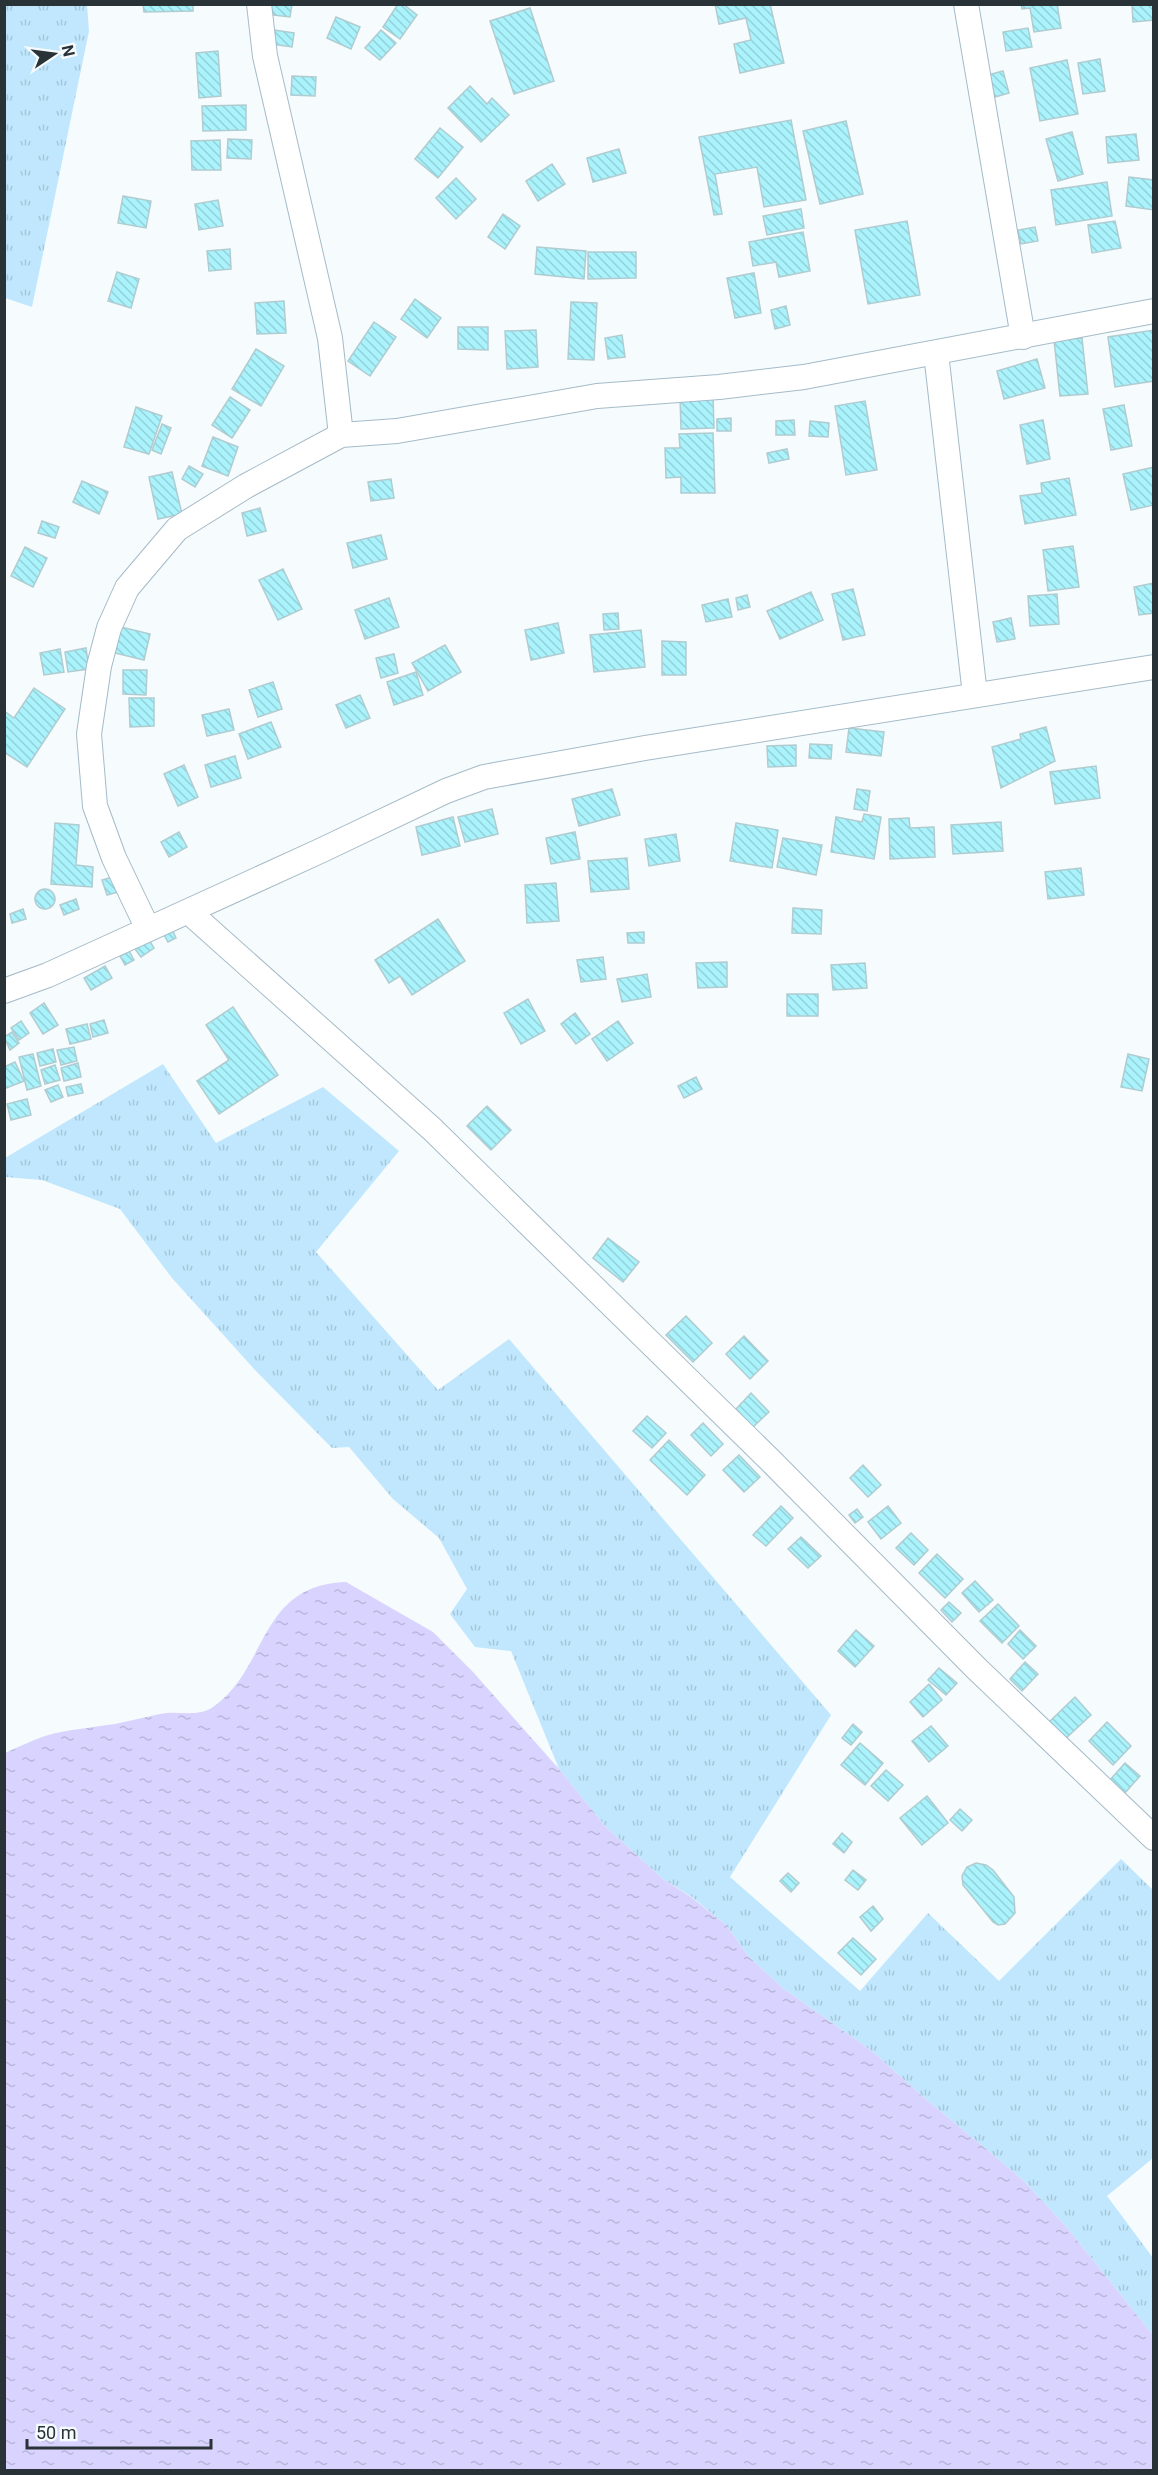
<svg xmlns="http://www.w3.org/2000/svg" width="1158" height="2475" viewBox="0 0 1158 2475" font-family="Roboto,sans-serif">
<style>
.grass{fill:url(#grass-tufts)}
.water{fill:url(#water-ripples)}
.building{fill:url(#building-back-hatch);stroke:#b0ccd0;stroke-width:1.5}
.lines{fill:none;stroke-linecap:round;stroke-linejoin:round}
.minor-casing{stroke:#a5bbc8;stroke-width:26}
.minor{stroke:#fff;stroke-width:24}
</style>
<defs>
<pattern id="grass-tufts" width="24" height="20" patternUnits="userSpaceOnUse" patternTransform="scale(1.5)"><rect width="24" height="20" fill="#c0e7fd"/><path d="M3 7l-1-3M5 7V3M7 7l1-3M15 17l-1-3M17 17v-4M19 17l1-3" fill="none" stroke="#a5c7d9"/></pattern>
<pattern id="water-ripples" width="26" height="14" patternUnits="userSpaceOnUse" patternTransform="scale(1.5)"><rect width="26" height="14" fill="#d8d4ff"/><path d="M2 4q2-2 4 0t4 0M15 11q2-2 4 0t4 0" fill="none" stroke="#b9b6db"/></pattern>
<pattern id="building-back-hatch" width="6" height="6" patternUnits="userSpaceOnUse" patternTransform="scale(1.5)"><rect width="6" height="6" fill="#aaf3fc"/><path d="M-1 5l2 2M0 0l6 6M5-1l2 2" fill="none" stroke="#92d1d9"/></pattern>
</defs>
<rect width="100%" height="100%" fill="#f6fbfd"/>
<g class="grass">
<polygon points="4,5 87,5 89,31 32,307 5,298"/>
<polygon points="163,1064 216,1143 323,1087 399,1151 316,1252 438,1390 509,1339 831,1715 730,1877 860,1991 928,1913 999,1981 1121,1859 1153,1890 1153,2158 1107,2196 1153,2258 1153,2335 1069,2230 1023,2180 921,2095 872,2051 784,1989 749,1957 726,1925 692,1897 663,1879 606,1827 559,1769 511,1651 475,1647 450,1614 467,1589 439,1538 393,1499 349,1447 332,1448 255,1370 172,1278 120,1209 42,1180 5,1177 5,1158"/>
</g>
<path class="water" d="M 346,1582 L 433,1632 L 473,1672 L 559,1769 L 606,1827 L 663,1879 L 691,1897 L 726,1925 L 749,1957 L 784,1989 L 872,2051 L 921,2095 L 1023,2180 L 1069,2230 L 1153,2335 L 1153,2470 L 5,2470 L 5,1753 C 21,1746 38,1737 56,1733 C 75,1729 95,1727 115,1724 C 130,1721 145,1717 160,1714 C 177,1710 197,1718 213,1707 C 269,1668 258,1585 346,1582 Z"/>
<g class="building">
<polygon points="143,4 193,4 193,11 144,12"/>
<polygon points="266,4 292,4 290,17 265,14"/>
<polygon points="398,4 403,4 417,15 400,39 383,27"/>
<polygon points="715,4 770,4 784,63 740,73 734,44 751,40 746,18 719,24"/>
<polygon points="1021,4 1057,4 1061,28 1034,32 1030,8 1022,9"/>
<polygon points="1132,4 1154,4 1154,20 1133,22"/>
<polygon points="530,8 554,81 514,94 490,21"/>
<polygon points="336,17 360,27 351,49 327,38"/>
<polygon points="1028,28 1032,47 1006,51 1003,32"/>
<polygon points="267,29 294,33 292,47 265,43"/>
<polygon points="381,30 396,43 380,60 365,48"/>
<polygon points="218,51 221,96 199,98 196,53"/>
<polygon points="1100,59 1105,91 1083,94 1078,63"/>
<polygon points="1067,60 1078,114 1040,121 1030,68"/>
<polygon points="1003,71 1009,93 995,97 988,75"/>
<polygon points="292,76 316,77 315,96 291,95"/>
<polygon points="470,86 487,104 492,98 509,115 481,142 448,108"/>
<polygon points="246,105 246,130 203,131 202,106"/>
<polygon points="791,120 806,200 764,207 757,167 715,174 722,214 714,215 699,137"/>
<polygon points="846,121 863,194 820,204 803,131"/>
<polygon points="440,128 463,147 438,178 415,159"/>
<polygon points="1072,132 1083,174 1058,181 1046,139"/>
<polygon points="1136,134 1139,160 1108,163 1106,137"/>
<polygon points="228,139 252,140 251,159 227,158"/>
<polygon points="220,140 221,170 192,170 191,141"/>
<polygon points="619,149 626,173 593,182 587,158"/>
<polygon points="552,164 565,184 538,201 526,181"/>
<polygon points="1129,177 1154,180 1154,210 1126,206"/>
<polygon points="456,178 476,199 456,219 436,198"/>
<polygon points="1107,182 1112,216 1056,225 1051,190"/>
<polygon points="123,196 151,201 146,228 118,223"/>
<polygon points="218,200 223,226 199,230 195,204"/>
<polygon points="801,209 804,228 767,235 763,216"/>
<polygon points="503,214 520,226 505,249 488,237"/>
<polygon points="907,221 920,295 868,304 855,230"/>
<polygon points="1115,221 1121,248 1092,253 1088,225"/>
<polygon points="1035,227 1038,241 1021,244 1018,230"/>
<polygon points="803,232 810,271 779,277 776,262 753,266 749,242"/>
<polygon points="537,247 586,251 584,279 535,274"/>
<polygon points="230,249 231,269 209,271 207,251"/>
<polygon points="588,252 636,252 636,278 588,279"/>
<polygon points="117,272 139,279 131,308 108,301"/>
<polygon points="754,273 761,313 735,318 727,278"/>
<polygon points="415,299 441,318 427,338 401,319"/>
<polygon points="284,301 286,333 257,334 255,303"/>
<polygon points="571,302 597,303 594,360 568,359"/>
<polygon points="786,306 790,325 775,329 771,310"/>
<polygon points="374,322 396,337 370,376 348,361"/>
<polygon points="458,327 488,327 488,350 458,349"/>
<polygon points="536,330 538,367 507,369 505,331"/>
<polygon points="1154,330 1154,381 1115,387 1108,337"/>
<polygon points="622,335 625,357 608,359 605,338"/>
<polygon points="1082,338 1088,394 1060,396 1054,340"/>
<polygon points="256,349 284,366 261,406 232,389"/>
<polygon points="1037,359 1045,388 1004,399 997,371"/>
<polygon points="713,395 714,428 681,429 680,396"/>
<polygon points="230,397 250,410 232,438 212,425"/>
<polygon points="865,401 877,470 846,475 835,406"/>
<polygon points="1124,405 1132,446 1111,450 1103,409"/>
<polygon points="136,407 162,416 149,454 124,447"/>
<polygon points="731,418 731,431 717,431 717,419"/>
<polygon points="794,420 795,435 776,435 776,421"/>
<polygon points="1043,420 1050,459 1027,464 1020,425"/>
<polygon points="810,421 829,423 828,437 809,436"/>
<polygon points="162,424 171,428 161,454 152,450"/>
<polygon points="713,433 715,493 681,493 681,477 666,478 665,448 680,448 679,434"/>
<polygon points="213,437 238,447 228,476 202,466"/>
<polygon points="787,449 789,459 769,463 767,453"/>
<polygon points="189,466 203,474 195,487 182,479"/>
<polygon points="1154,467 1154,505 1131,510 1123,474"/>
<polygon points="172,472 182,514 158,519 149,477"/>
<polygon points="1069,478 1076,515 1025,524 1020,496 1042,493 1041,483"/>
<polygon points="391,479 394,498 371,501 368,482"/>
<polygon points="82,481 108,492 99,514 73,502"/>
<polygon points="260,508 266,531 247,536 242,513"/>
<polygon points="42,521 59,527 55,538 38,533"/>
<polygon points="381,535 387,559 353,568 347,543"/>
<polygon points="1073,546 1079,587 1048,591 1043,550"/>
<polygon points="25,547 47,558 33,587 11,576"/>
<polygon points="283,569 302,609 278,620 259,580"/>
<polygon points="1154,583 1154,613 1139,615 1134,587"/>
<polygon points="853,589 865,635 843,640 832,594"/>
<polygon points="811,592 823,620 780,639 767,611"/>
<polygon points="1057,594 1059,624 1030,626 1028,596"/>
<polygon points="747,595 750,607 738,610 736,598"/>
<polygon points="389,598 399,627 365,639 355,610"/>
<polygon points="728,599 732,617 706,622 702,605"/>
<polygon points="618,613 619,629 604,630 603,614"/>
<polygon points="1011,618 1015,639 997,642 993,622"/>
<polygon points="558,623 564,653 531,660 525,630"/>
<polygon points="121,627 150,634 144,660 115,653"/>
<polygon points="641,630 645,667 594,672 590,635"/>
<polygon points="662,641 686,642 686,675 662,675"/>
<polygon points="445,645 461,672 428,691 412,663"/>
<polygon points="86,648 89,669 68,672 65,652"/>
<polygon points="60,649 64,672 44,675 40,653"/>
<polygon points="394,654 398,673 381,678 376,658"/>
<polygon points="123,670 147,670 146,695 123,694"/>
<polygon points="416,672 423,695 394,705 387,682"/>
<polygon points="273,682 282,709 258,717 249,690"/>
<polygon points="34,688 65,709 27,767 4,752 4,711 14,718"/>
<polygon points="360,695 370,718 346,728 336,705"/>
<polygon points="129,698 154,698 154,726 130,727"/>
<polygon points="229,709 234,730 207,736 202,715"/>
<polygon points="271,722 281,747 248,759 239,734"/>
<polygon points="1046,727 1055,761 1001,788 992,747 1021,739 1020,734"/>
<polygon points="849,728 884,732 881,756 846,752"/>
<polygon points="810,744 832,745 831,759 809,758"/>
<polygon points="796,745 796,766 768,767 767,746"/>
<polygon points="235,756 241,778 211,787 205,765"/>
<polygon points="184,765 198,797 178,806 164,774"/>
<polygon points="1096,766 1100,798 1055,804 1050,772"/>
<polygon points="612,789 620,815 579,826 572,799"/>
<polygon points="857,789 870,791 867,811 854,809"/>
<polygon points="492,809 498,834 465,842 458,817"/>
<polygon points="864,814 881,817 874,859 831,852 836,817 862,822"/>
<polygon points="453,817 460,846 422,855 416,827"/>
<polygon points="909,818 910,828 934,827 935,857 890,859 889,819"/>
<polygon points="1001,822 1003,851 953,854 951,825"/>
<polygon points="55,823 79,825 76,865 93,867 92,887 51,884"/>
<polygon points="736,823 778,830 772,868 730,861"/>
<polygon points="179,832 187,847 169,857 161,842"/>
<polygon points="575,832 580,859 551,864 546,838"/>
<polygon points="676,834 680,861 649,866 645,839"/>
<polygon points="783,838 822,845 816,875 777,867"/>
<polygon points="627,858 629,889 591,892 588,861"/>
<polygon points="1081,868 1084,895 1048,899 1045,872"/>
<polygon points="113,877 118,892 107,895 102,880"/>
<polygon points="556,883 559,921 527,923 525,885"/>
<circle cx="45" cy="899" r="10"/>
<polygon points="76,899 79,909 64,915 60,905"/>
<polygon points="793,908 822,910 821,934 792,933"/>
<polygon points="23,909 26,919 12,923 10,914"/>
<polygon points="438,919 465,961 412,995 400,976 389,983 375,960"/>
<polygon points="172,929 176,938 168,942 163,933"/>
<polygon points="644,932 644,943 628,943 627,933"/>
<polygon points="149,940 154,948 141,957 135,949"/>
<polygon points="129,951 134,960 125,965 120,956"/>
<polygon points="603,957 606,979 581,982 577,960"/>
<polygon points="727,962 727,987 698,988 696,963"/>
<polygon points="865,963 867,988 833,990 831,965"/>
<polygon points="105,966 112,978 91,990 84,978"/>
<polygon points="647,974 651,997 622,1002 617,979"/>
<rect x="787" y="994" width="31" height="22"/>
<polygon points="528,999 545,1031 521,1044 504,1013"/>
<polygon points="44,1003 58,1025 43,1034 30,1013"/>
<polygon points="233,1007 278,1075 219,1114 197,1081 229,1060 206,1025"/>
<polygon points="575,1013 590,1034 576,1044 561,1024"/>
<polygon points="104,1020 108,1033 93,1037 90,1024"/>
<polygon points="21,1021 29,1033 19,1040 11,1028"/>
<polygon points="618,1021 633,1043 607,1061 592,1039"/>
<polygon points="87,1024 91,1039 70,1044 66,1029"/>
<polygon points="12,1032 19,1043 10,1050 4,1037"/>
<polygon points="74,1047 77,1061 61,1065 57,1050"/>
<polygon points="53,1049 56,1062 40,1066 37,1053"/>
<polygon points="33,1054 41,1086 27,1090 19,1057"/>
<polygon points="1128,1054 1149,1059 1142,1091 1121,1087"/>
<polygon points="15,1062 24,1081 4,1089 4,1067"/>
<polygon points="78,1063 81,1077 64,1081 61,1068"/>
<polygon points="55,1065 60,1080 45,1084 41,1070"/>
<polygon points="696,1077 702,1089 684,1098 678,1086"/>
<polygon points="81,1084 83,1093 68,1096 66,1087"/>
<polygon points="58,1085 63,1097 51,1102 45,1090"/>
<polygon points="27,1099 31,1115 11,1120 7,1104"/>
<polygon points="487,1106 511,1130 491,1150 467,1126"/>
<polygon points="608,1238 639,1262 623,1282 593,1258"/>
<polygon points="686,1316 712,1343 693,1362 666,1335"/>
<polygon points="744,1336 768,1361 750,1379 726,1354"/>
<polygon points="751,1393 769,1412 753,1427 736,1409"/>
<polygon points="647,1416 666,1433 652,1448 633,1431"/>
<polygon points="703,1423 723,1444 711,1456 691,1435"/>
<polygon points="669,1440 705,1475 687,1495 650,1460"/>
<polygon points="739,1455 760,1477 744,1492 723,1470"/>
<polygon points="863,1465 881,1485 868,1497 850,1478"/>
<polygon points="781,1506 793,1518 766,1546 753,1535"/>
<polygon points="888,1506 901,1523 881,1539 868,1522"/>
<polygon points="857,1509 863,1517 855,1523 849,1515"/>
<polygon points="911,1533 928,1550 914,1565 896,1548"/>
<polygon points="801,1537 821,1556 808,1568 788,1549"/>
<polygon points="937,1554 963,1579 945,1598 919,1573"/>
<polygon points="975,1581 993,1600 979,1612 962,1593"/>
<polygon points="949,1602 961,1613 952,1622 941,1610"/>
<polygon points="998,1604 1019,1626 1002,1643 980,1621"/>
<polygon points="856,1630 874,1646 855,1667 838,1651"/>
<polygon points="1020,1630 1036,1646 1023,1659 1008,1644"/>
<polygon points="1025,1662 1038,1674 1022,1691 1010,1679"/>
<polygon points="939,1668 957,1683 946,1695 928,1680"/>
<polygon points="929,1684 942,1700 923,1717 910,1702"/>
<polygon points="1075,1697 1091,1715 1063,1741 1047,1724"/>
<polygon points="1107,1722 1131,1746 1113,1765 1089,1741"/>
<polygon points="853,1724 862,1732 851,1745 842,1738"/>
<polygon points="931,1726 948,1746 929,1762 912,1741"/>
<polygon points="860,1743 883,1763 865,1785 841,1765"/>
<polygon points="1125,1763 1140,1776 1124,1794 1109,1781"/>
<polygon points="886,1770 903,1785 888,1801 871,1786"/>
<polygon points="927,1796 948,1823 922,1845 900,1818"/>
<polygon points="960,1809 972,1820 962,1831 950,1820"/>
<polygon points="842,1833 852,1842 844,1853 833,1844"/>
<polygon points="976,1863 986,1865 993,1870 1014,1897 1015,1913 1005,1924 998,1925 993,1922 963,1885 962,1876 967,1867"/>
<polygon points="853,1870 866,1880 858,1890 845,1880"/>
<polygon points="788,1873 799,1883 791,1892 780,1881"/>
<polygon points="873,1906 883,1919 871,1931 860,1917"/>
<polygon points="853,1938 876,1959 861,1975 838,1953"/>
</g>
<g class="lines">
<defs>
<g id="minor">
<polyline points="259,4 265,56 330,338 341,435"/>
<polyline points="966,4 1023,337"/>
<polyline points="936,353 975,695"/>
<polyline points="189,912 432,1129 771,1461 977,1669 1154,1838"/>
<polyline points="148,929 114,858 95,806 89,734 99,666 109,628 127,588 177,529 246,486 341,435 397,431 597,396 719,387 804,377 1154,311"/>
<polyline points="4,991 48,975 320,851 446,791 484,777 645,748 1154,667"/>
</g>
</defs>
<use href="#minor" class="minor-casing"/>
<use href="#minor" class="minor"/>
</g>
<rect width="1158" height="2475" fill="none" stroke="#293237" stroke-width="12"/>
<g transform="translate(54 54) rotate(77)" stroke="#f6fbfd" stroke-width="4.5" paint-order="stroke">
<path d="M0-4.5L10 22L0 15L-10 22Z" fill="#293237"/>
<text y="-9" font-size="16" font-weight="bold" text-anchor="middle" fill="#293237">N</text>
</g>
<path d="M27 2439v9h184v-9" fill="none" stroke="#293237" stroke-width="3"/>
<text x="36" y="2439" font-size="18" fill="#293237" stroke="#f6fbfd" stroke-width="4.5" paint-order="stroke">50 m</text>
</svg>
